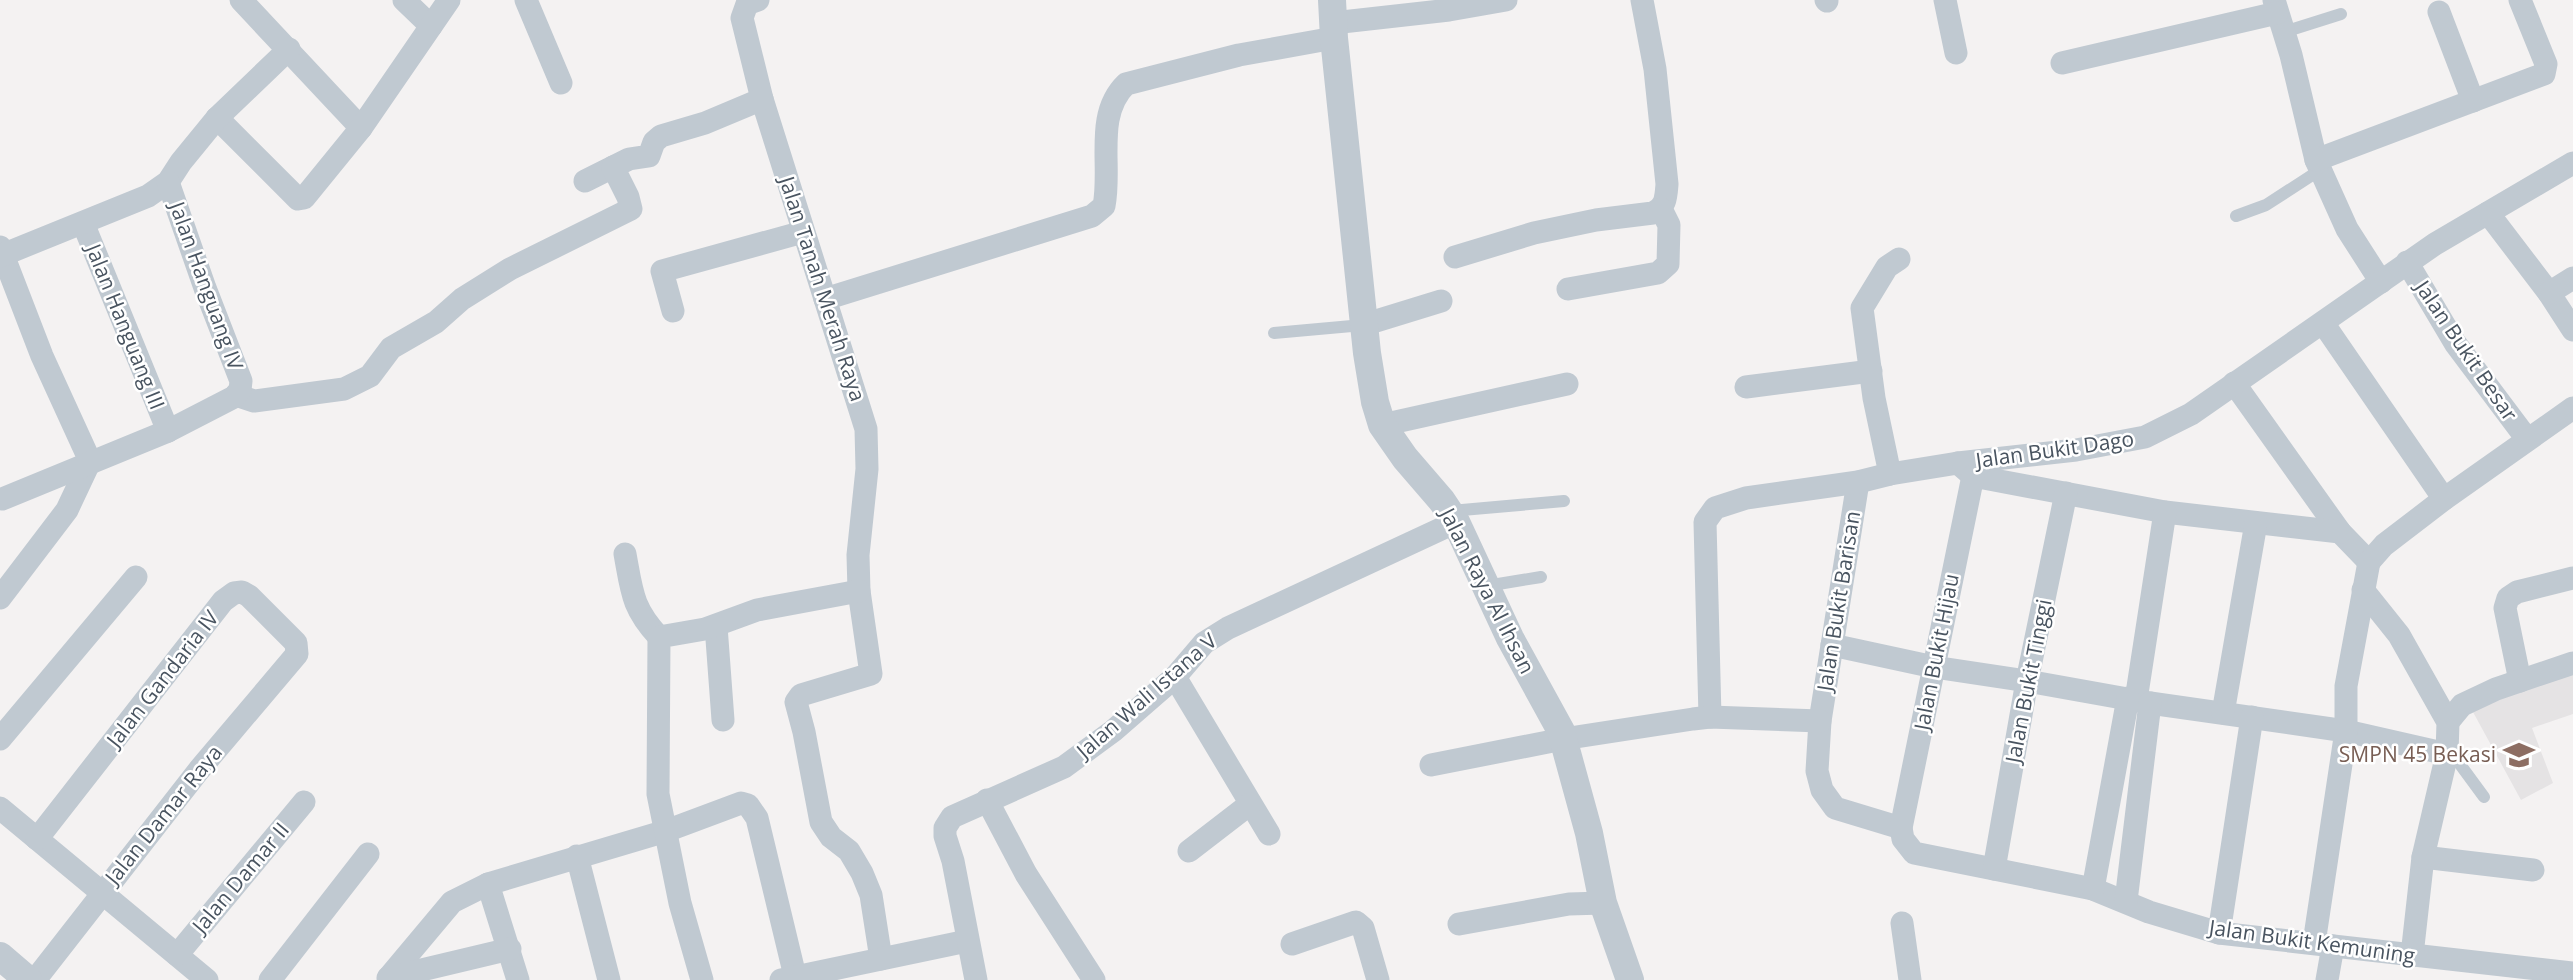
<svg xmlns="http://www.w3.org/2000/svg" width="2573" height="980" viewBox="0 0 2573 980" font-family="'Open Sans',sans-serif">
<style>
.education{fill:#e5e3e4}
.lines{fill:none;stroke-linecap:round;stroke-linejoin:round}
.service{stroke:#c0c9d1;stroke-width:12}
.minor{stroke:#c0c9d1;stroke-width:23}
.tertiary{stroke:#c0c9d1;stroke-width:28}
.labels{text-anchor:middle;stroke-width:5;stroke-linejoin:round;paint-order:stroke}
.street-label{font-size:21px;fill:#495460;stroke:#fff}
.education-label{font-size:21px;fill:#785e54;stroke:#fff;text-anchor:end}
</style>
<rect width="100%" height="100%" fill="#f4f2f2"/>
<polygon class="education" points="2573,669 2573,714 2532,728 2553,783 2521,800 2473,712 2508,693"/>
<g class="lines">
<g class="service">
<polyline points="2284,32 2341,14"/>
<polyline points="2236,216 2266,205 2320,170"/>
<polyline points="1274,333 1363,325"/>
<polyline points="1462,510 1564,501"/>
<polyline points="1486,586 1541,577"/>
<polyline points="2447,754 2459,763 2484,797"/>
</g>
<g class="minor">
<polyline points="241,0 361,128"/>
<polyline points="404,0 431,26"/>
<polyline points="526,0 561,83"/>
<polyline points="758,0 747,4 742,18 762,99 866,429 867,469 858,555 859,591 871,674 801,695 796,702 804,732 821,822 831,837 849,851 862,873 871,895 881,959"/>
<polyline points="1826,0 1827,1"/>
<polyline points="1945,0 1956,53"/>
<polyline points="2274,0 2291,55 2316,160 2347,229 2381,282"/>
<polyline points="2439,12 2473,101"/>
<polyline points="1333,23 1449,10 1506,0"/>
<polyline points="2062,63 2277,13"/>
<polyline points="217,118 298,199 304,198 361,128 449,0"/>
<polyline points="2316,160 2544,74 2546,64 2520,0"/>
<polyline points="585,181 613,167"/>
<polyline points="2488,213 2549,293 2573,330"/>
<polyline points="83,223 168,431"/>
<polyline points="0,247 42,356 90,461 67,510 0,598"/>
<polyline points="0,256 148,196 168,182 181,162 217,118 289,49"/>
<path d="M 1455,257 L 1534,233 L 1596,220 L 1653,213 C 1666,207 1666,197 1667,184 L 1655,69 L 1642,0"/>
<polyline points="2407,262 2455,343 2527,439"/>
<polyline points="1568,289 1658,273 1668,264 1669,225 1661,209"/>
<polyline points="2549,293 2573,278"/>
<path d="M 825,299 L 1092,216 L 1104,206 C 1112,166 1094,115 1126,84 L 1239,55 L 1334,38"/>
<polyline points="673,311 662,271 803,232"/>
<polyline points="2323,323 2444,499"/>
<polyline points="1363,325 1441,301"/>
<polyline points="2234,383 2340,532 2369,562"/>
<polyline points="1746,387 1871,371"/>
<polyline points="236,395 254,401 344,389 370,376 391,348 436,322 462,299 510,269 631,209 628,197 613,167 629,159 649,156 654,142 661,136 705,123 762,99"/>
<polyline points="1382,425 1567,384"/>
<polyline points="1958,463 1973,476 2165,512 2340,532"/>
<polyline points="1890,474 1874,398 1862,308 1887,267 1899,259"/>
<polyline points="1858,482 1820,721 1817,771 1822,790 1835,808 1901,828 1903,839 1914,853 2093,889 2149,912 2219,933 2573,973"/>
<polyline points="2,499 168,431 234,397 240,390 241,381 205,288 168,182"/>
<path d="M 625,554 C 632,592 632,608 659,637"/>
<polyline points="2369,562 2384,545 2444,499 2573,408"/>
<polyline points="2363,590 2399,635 2448,722 2447,754 2423,857 2412,955"/>
<polyline points="716,626 723,720"/>
<polyline points="1832,645 1934,667 2027,681 2150,703 2346,731 2447,754"/>
<polyline points="1175,677 1269,834"/>
<polyline points="2520,681 2505,608 2508,598 2517,592 2573,578"/>
<polyline points="2136,700 2165,512"/>
<polyline points="2223,713 2256,523"/>
<polyline points="1710,717 1705,522 1715,508 1746,498 1858,482 1890,474 1958,463 2076,450 2145,437 2191,414 2435,244 2573,163"/>
<polyline points="2448,722 2462,705 2496,689 2573,663"/>
<polyline points="0,739 136,577"/>
<polyline points="1431,765 1563,739 1693,719 1710,717 1820,721"/>
<polyline points="987,800 1026,874 1094,980"/>
<polyline points="0,808 207,980"/>
<polyline points="1901,828 1973,476"/>
<polyline points="1189,851 1250,804"/>
<polyline points="577,856 609,980"/>
<polyline points="2423,857 2533,870"/>
<polyline points="1994,869 2027,681 2066,493"/>
<polyline points="488,884 518,980"/>
<polyline points="2093,889 2128,698"/>
<polyline points="2126,901 2150,703"/>
<polyline points="1902,923 1910,980"/>
<polyline points="1459,924 1569,904 1603,903"/>
<polyline points="2219,933 2252,717"/>
<polyline points="2314,943 2346,731 2346,686 2369,562"/>
<polyline points="1292,944 1356,922 1363,928 1378,980"/>
<polyline points="177,955 304,802"/>
<polyline points="390,976 452,902 488,884 666,831 741,803 748,805 757,818 795,976"/>
<polyline points="388,978 510,949"/>
<polyline points="35,980 199,770 297,654 296,643 249,596 242,592 234,593 223,601 37,839"/>
<polyline points="270,980 368,854"/>
<polyline points="702,980 680,903 658,794 659,637 705,629 757,610 859,591"/>
<polyline points="781,980 967,941"/>
<polyline points="976,980 953,861 945,836 945,828 952,817 1064,767 1113,731 1175,677 1204,643 1228,628 1456,522"/>
<polyline points="2327,980 2333,946"/>
</g>
<g class="tertiary">
<polyline points="1332,0 1334,38 1367,353 1375,402 1382,425 1405,458 1442,501 1456,522 1510,638 1561,731 1589,833 1603,903 1630,980"/>
<polyline points="0,956 28,980"/>
</g>
</g>
<defs>
<symbol id="school-bare" viewBox="-9 -9 18 18"><path d="M0-5L7-2L0 1L-7-2ZM-4 1L0 2.5L4 1V4Q0 6-4 4Z" fill="#8d6e63" stroke="#fff" stroke-width="2.5" paint-order="stroke"/></symbol>
</defs>
<g fill-rule="evenodd">
<use href="#school-bare" x="2497" y="733" width="44" height="44"/>
</g>
<g class="labels">
<g class="street-label">
<text transform="translate(206 286) rotate(70)" y="7">Jalan Hanguang IV</text>
<text transform="translate(822 289) rotate(72)" y="7">Jalan Tanah Merah Raya</text>
<text transform="translate(125 327) rotate(68)" y="7">Jalan Hanguang III</text>
<text transform="translate(2466 351) rotate(56)" y="7">Jalan Bukit Besar</text>
<text transform="translate(2055 450) rotate(-8)" y="7">Jalan Bukit Dago</text>
<text transform="translate(1487 591) rotate(63)" y="7">Jalan Raya Al Ihsan</text>
<text transform="translate(1839 601) rotate(-81)" y="7">Jalan Bukit Barisan</text>
<text transform="translate(1937 652) rotate(-79)" y="7">Jalan Bukit Hijau</text>
<text transform="translate(163 679) rotate(-52)" y="7">Jalan Gandaria IV</text>
<text transform="translate(2029 681) rotate(-79)" y="7">Jalan Bukit Tinggi</text>
<text transform="translate(1147 696) rotate(-41)" y="7">Jalan Wali Istana V</text>
<text transform="translate(164 815) rotate(-51)" y="7">Jalan Damar Raya</text>
<text transform="translate(241 878) rotate(-50)" y="7">Jalan Damar II</text>
<text transform="translate(2312 942) rotate(8)" y="7">Jalan Bukit Kemuning</text>
</g>
<g class="education-label">
<text x="2496" y="762">SMPN 45 Bekasi</text>
</g>
</g>
</svg>
